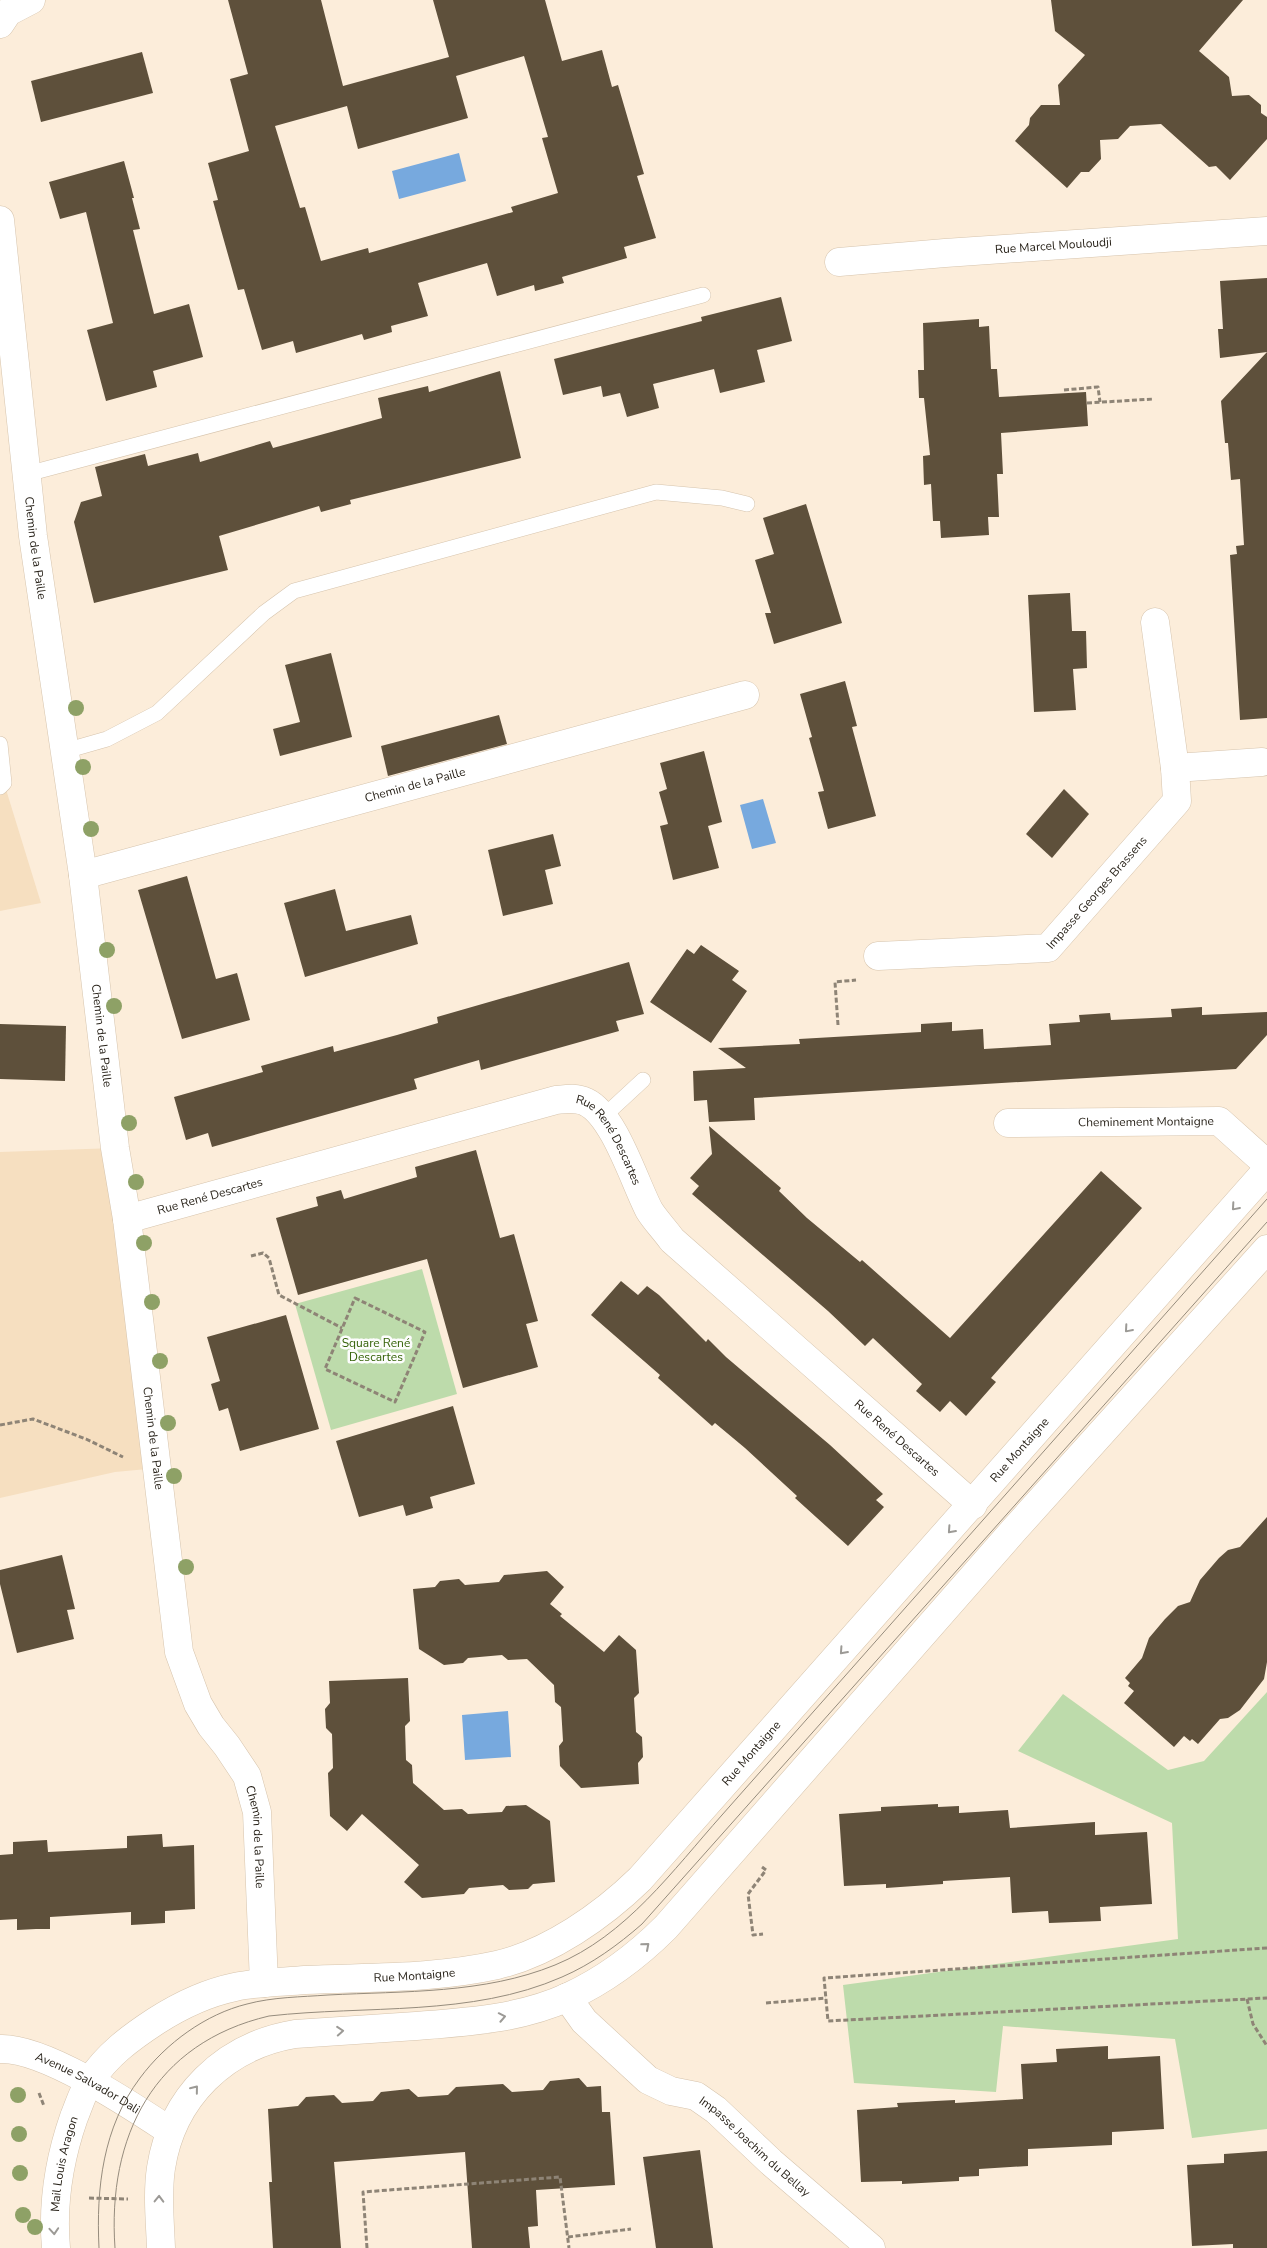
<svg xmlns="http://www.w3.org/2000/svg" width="1267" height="2248" viewBox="0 0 1267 2248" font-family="'Nunito Sans',sans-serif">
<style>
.built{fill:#f6dfc0}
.green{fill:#bddbab}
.water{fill:#77a9de}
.building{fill:#5e503b;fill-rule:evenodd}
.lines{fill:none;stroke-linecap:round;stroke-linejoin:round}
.lane-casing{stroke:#d6c4ad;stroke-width:16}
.street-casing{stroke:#d6c4ad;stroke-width:29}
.path{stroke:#8e8476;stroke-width:3;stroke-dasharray:5 2.5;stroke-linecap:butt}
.lane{stroke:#fff;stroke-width:15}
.street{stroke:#fff;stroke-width:28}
.tram{stroke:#968c7d;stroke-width:1}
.tree{fill:#8ea166}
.oneway{stroke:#9c9a96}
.labels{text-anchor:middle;stroke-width:5;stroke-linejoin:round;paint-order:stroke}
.street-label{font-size:12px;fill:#241e15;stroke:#fdfdfd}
.park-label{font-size:12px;fill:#346207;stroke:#fdfdfd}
</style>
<rect width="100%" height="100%" fill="#fcedda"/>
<g class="built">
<polygon points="0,744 4,783 41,903 0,911"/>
<polygon points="115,1148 158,1468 115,1472 0,1498 0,1152"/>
</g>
<g class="green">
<polygon points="422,1269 457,1394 331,1430 295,1304"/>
<polygon points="1267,1692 1267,2129 1192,2138 1175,2039 1003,2026 996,2092 854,2083 843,1985 1178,1939 1172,1823 1018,1751 1063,1694 1168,1770 1204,1761"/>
</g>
<g class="water">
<polygon points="459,153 466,181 399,199 392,171"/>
<polygon points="763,799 776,843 752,849 740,805"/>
<polygon points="508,1711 511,1757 465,1760 462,1715"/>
</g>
<g class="building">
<path d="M 228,0 L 321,0 L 343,86 L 449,57 L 433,0 L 545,0 L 562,61 L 602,50 L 612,87 L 618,85 L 644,174 L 637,176 L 656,238 L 624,247 L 627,258 L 562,277 L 564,283 L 535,291 L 534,285 L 497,296 L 487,263 L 418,283 L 428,316 L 391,326 L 392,332 L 364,340 L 362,334 L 296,353 L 293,341 L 262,350 L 244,289 L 238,290 L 221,230 L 213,201 L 218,200 L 208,163 L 249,151 L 230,79 L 248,74 ZM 524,56 L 548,137 L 542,138 L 558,193 L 511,207 L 513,212 L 369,253 L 368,248 L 321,261 L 305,207 L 300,208 L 275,126 L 347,106 L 358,149 L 468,118 L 456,76 Z"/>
<polygon points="1051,0 1243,0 1199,51 1229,77 1232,96 1249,95 1261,105 1261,113 1267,117 1267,139 1230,180 1216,166 1209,167 1161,124 1130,126 1118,139 1100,140 1101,159 1089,172 1081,172 1067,188 1015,141 1029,125 1030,118 1041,105 1060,105 1058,85 1085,55 1055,31"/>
<polygon points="142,52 153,93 41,122 31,81"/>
<polygon points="124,161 134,198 132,198 140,229 133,230 154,314 189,304 203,357 153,371 157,387 106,401 87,330 113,323 86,212 60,219 49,182"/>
<polygon points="1267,278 1267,352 1220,358 1218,329 1223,329 1220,281"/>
<polygon points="781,297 792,341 757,350 765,382 720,393 714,369 653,384 659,408 627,417 620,393 603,397 601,386 563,395 554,359 702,321 701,317"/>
<polygon points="979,319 979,327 989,326 991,369 997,369 999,397 1086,392 1088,426 1001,433 1003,474 997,474 999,517 988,517 989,535 941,538 940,521 933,521 931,484 924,485 923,456 930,455 924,398 919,398 918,370 924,370 923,323"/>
<polygon points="1267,352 1267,718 1240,720 1230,555 1237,554 1236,546 1244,545 1240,479 1231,480 1228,443 1225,443 1221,401"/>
<polygon points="500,371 521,458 350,500 351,504 321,512 319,506 219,536 228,570 94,603 74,522 81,502 102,496 95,467 145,454 148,466 198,453 200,462 270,441 273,448 382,418 378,398 428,386 429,392"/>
<polygon points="806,504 842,623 774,644 765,613 771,613 755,560 774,554 763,518"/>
<polygon points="1070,593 1072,631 1086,631 1087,668 1073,669 1076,710 1034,712 1028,595"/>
<polygon points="331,653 352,737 280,756 273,729 300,722 285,665"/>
<polygon points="845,681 857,726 852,727 876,816 828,829 818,792 824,791 809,738 812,737 800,694"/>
<polygon points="499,715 507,744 388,776 381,746"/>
<polygon points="704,751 722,822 708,826 719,868 673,880 660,826 668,824 659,792 667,789 660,763"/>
<polygon points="1064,789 1089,814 1052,858 1026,834"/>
<polygon points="553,834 561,866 545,870 553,904 503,916 488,850"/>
<polygon points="187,876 216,979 237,973 250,1020 182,1039 138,890"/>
<polygon points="335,889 346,931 411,915 418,944 305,977 284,903"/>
<polygon points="701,945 739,971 732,980 747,991 711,1043 650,1002 687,949 694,954"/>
<polygon points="629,962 644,1014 616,1021 619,1031 481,1070 479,1060 414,1079 417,1089 212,1147 208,1133 186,1140 174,1097 263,1072 261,1066 333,1046 334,1052 397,1035 438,1023 437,1017"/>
<polygon points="1202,1007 1202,1015 1267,1012 1267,1035 1236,1069 754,1098 755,1120 709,1122 707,1100 694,1101 693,1071 746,1068 718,1048 800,1044 799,1039 921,1032 921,1024 952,1022 952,1031 983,1029 984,1049 1051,1045 1049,1024 1080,1022 1079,1015 1110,1013 1111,1020 1172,1017 1171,1009"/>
<polygon points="0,1024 66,1026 65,1081 0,1079"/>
<polygon points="709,1126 781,1188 779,1191 807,1218 860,1262 862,1260 950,1338 1101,1171 1142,1208 991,1378 996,1382 966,1416 950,1401 940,1412 916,1391 922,1384 873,1338 865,1346 828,1311 692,1194 699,1186 690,1178 712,1154"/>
<polygon points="476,1150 500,1238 514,1234 538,1321 526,1324 538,1367 463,1388 427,1259 298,1295 276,1218 318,1206 316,1197 341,1190 344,1199 417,1177 415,1167"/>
<polygon points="621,1281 638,1295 647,1286 659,1295 706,1342 708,1339 726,1357 830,1445 883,1494 876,1500 884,1507 848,1546 795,1498 797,1496 745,1448 715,1423 712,1426 658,1378 660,1375 591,1315"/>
<polygon points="286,1315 319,1429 240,1451 228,1408 219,1411 211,1384 220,1381 207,1337"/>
<polygon points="453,1406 475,1484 430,1497 433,1508 406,1516 403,1505 359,1517 336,1441"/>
<polygon points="1267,1517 1267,1662 1264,1679 1240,1710 1228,1718 1220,1719 1198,1744 1192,1739 1190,1741 1184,1736 1174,1747 1124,1703 1134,1691 1128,1686 1130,1683 1125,1678 1142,1658 1149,1638 1165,1619 1178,1606 1190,1602 1200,1580 1219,1558 1228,1550 1240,1547"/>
<polygon points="62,1555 75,1609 67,1610 74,1639 17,1653 0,1584 0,1570"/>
<polygon points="547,1571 564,1587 550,1604 562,1614 560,1616 604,1652 619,1635 636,1650 639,1693 634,1698 636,1732 642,1737 643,1757 638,1763 639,1784 581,1788 560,1766 559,1746 563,1741 561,1707 555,1702 554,1685 527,1659 508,1660 502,1655 468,1658 463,1663 444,1665 419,1649 413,1589 435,1587 440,1581 459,1579 465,1585 499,1582 504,1575"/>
<polygon points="408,1678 410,1721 405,1726 406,1760 412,1765 413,1783 444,1810 462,1809 468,1814 502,1812 506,1806 526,1805 550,1821 555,1882 533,1884 528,1889 509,1890 503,1885 469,1888 464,1894 422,1898 404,1882 419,1865 362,1814 347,1831 330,1816 328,1773 333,1768 332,1734 326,1728 325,1709 330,1703 329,1681"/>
<polygon points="938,1804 938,1807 959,1806 959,1813 1008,1810 1010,1828 1095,1822 1095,1835 1147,1832 1152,1904 1100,1907 1101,1921 1049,1923 1048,1911 1012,1913 1010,1877 943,1881 943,1884 886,1888 886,1884 844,1886 839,1814 881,1811 881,1807"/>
<polygon points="162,1834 163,1847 194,1845 195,1909 165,1911 165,1923 131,1925 131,1912 50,1917 50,1929 36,1929 17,1930 17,1919 0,1920 0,1855 13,1854 13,1842 47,1840 48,1852 127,1848 127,1836"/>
<polygon points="1108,2046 1108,2059 1160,2056 1164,2129 1112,2132 1112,2145 1028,2149 1028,2166 979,2169 979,2176 959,2177 959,2181 902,2184 902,2181 861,2182 857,2110 898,2107 897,2103 955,2100 955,2103 1023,2099 1021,2064 1057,2062 1056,2049"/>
<polygon points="579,2078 587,2087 601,2086 602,2112 610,2112 615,2185 536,2190 538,2226 528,2227 530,2248 472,2248 465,2152 334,2162 341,2248 273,2248 269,2182 272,2182 268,2109 298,2106 306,2097 334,2095 342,2103 373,2101 381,2092 409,2089 418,2097 448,2095 456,2087 503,2084 512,2092 543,2090 550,2081"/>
<polygon points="700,2150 713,2248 656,2248 643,2157"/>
<polygon points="1267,2151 1267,2248 1233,2248 1233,2244 1192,2246 1187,2165 1224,2163 1224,2154"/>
</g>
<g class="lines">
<defs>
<g id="lane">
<polyline points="27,474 703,295"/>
<polyline points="0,744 4,783 0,787"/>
<polyline points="65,751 107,739 157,713 264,613 294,591 656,492 722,498 747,504"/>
<polyline points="603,1117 643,1080"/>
</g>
<g id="street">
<polyline points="0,24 8,12 31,0"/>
<path id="s1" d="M 0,220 L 33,536 L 83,875 L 115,1148 L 127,1219 L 179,1652 L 198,1704 L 211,1726 L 227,1746 L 247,1776 L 257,1812 L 264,1983"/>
<path id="s2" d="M 839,262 L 945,253 L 1267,231"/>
<polyline points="1175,768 1262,762"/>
<path id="s3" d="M 83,875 L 745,695"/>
<path id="s4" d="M 878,956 L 1048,948 L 1177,801 L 1175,768 L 1155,622"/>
<path id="s5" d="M 1008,1123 L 1219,1121 L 1267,1164"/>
<path id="s6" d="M 127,1219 L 556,1100 C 566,1099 576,1097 586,1102 C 614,1115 634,1181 649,1210 C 655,1220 665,1230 672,1240 L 973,1505"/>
<path id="s7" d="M 567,1997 L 584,2021 L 648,2080 L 671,2091 L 696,2096 L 716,2110 L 771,2162 L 871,2248"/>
<path id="s8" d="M 0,2049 C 44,2047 132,2106 170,2131"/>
<path id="s9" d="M 56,2248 C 52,2203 59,2160 74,2117 C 79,2105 83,2091 90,2081 C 107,2055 130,2038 156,2021 C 181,2005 206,1993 235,1987 C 258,1982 282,1982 305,1980 C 369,1977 434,1979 497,1965 C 549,1953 602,1916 640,1879 L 1267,1170"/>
<path d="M 161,2248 C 160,2221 157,2194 161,2168 C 172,2097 224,2046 295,2034 C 335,2031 376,2029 416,2026 C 467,2022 520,2019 568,1997 C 605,1980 637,1956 666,1927 L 1014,1530 L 1267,1249"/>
</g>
</defs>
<use href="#lane" class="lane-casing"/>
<use href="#street" class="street-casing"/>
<g class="path">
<polyline points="1064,390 1098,387 1100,402"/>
<polyline points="1087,403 1154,399"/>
<polyline points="838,1025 835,982 856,980"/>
<polyline points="251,1256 263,1253 269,1258 279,1295 342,1328"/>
<polygon points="355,1298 425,1332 395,1402 325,1369"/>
<polyline points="0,1425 33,1419 86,1439 123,1457"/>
<polyline points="762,1867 766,1870 748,1894 753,1935 763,1934"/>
<polyline points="1267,1948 824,1978 828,2021 1267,1998"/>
<polyline points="1247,1999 1253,2024 1267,2046"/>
<polyline points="766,2003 826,1998"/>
<polyline points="39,2093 44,2106"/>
<polyline points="89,2198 128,2199"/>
<polyline points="568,2237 631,2229"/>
<polyline points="367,2248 363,2192 560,2177 569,2248"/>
</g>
<use href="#lane" class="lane"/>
<use href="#street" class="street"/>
<g class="tram">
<path d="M 99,2248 C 96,2188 103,2127 140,2078 C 166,2043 206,2014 247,2004 C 273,1997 301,1997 328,1995 C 404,1991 484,1994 555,1965 C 626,1936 673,1870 722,1815 L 1267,1199"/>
<path d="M 115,2248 C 107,2136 154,2043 269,2016 C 367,2005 471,2017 562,1977 C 592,1964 618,1945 642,1924 L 1267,1222"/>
</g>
</g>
<g class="tree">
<circle cx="76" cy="708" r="8"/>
<circle cx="83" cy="767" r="8"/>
<circle cx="91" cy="829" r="8"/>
<circle cx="107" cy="950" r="8"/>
<circle cx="114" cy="1006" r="8"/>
<circle cx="129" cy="1123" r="8"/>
<circle cx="136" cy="1182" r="8"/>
<circle cx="144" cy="1243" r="8"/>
<circle cx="152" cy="1302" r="8"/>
<circle cx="160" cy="1361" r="8"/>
<circle cx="168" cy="1423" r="8"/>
<circle cx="174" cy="1476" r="8"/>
<circle cx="186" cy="1567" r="8"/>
<circle cx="18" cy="2095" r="8"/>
<circle cx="19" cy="2134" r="8"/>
<circle cx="20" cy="2173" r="8"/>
<circle cx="23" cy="2215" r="8"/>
<circle cx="35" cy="2227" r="8"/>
</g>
<defs><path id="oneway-chevron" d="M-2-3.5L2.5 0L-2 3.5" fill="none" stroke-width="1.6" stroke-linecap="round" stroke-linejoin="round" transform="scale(1.25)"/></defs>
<g class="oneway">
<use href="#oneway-chevron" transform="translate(1235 1207) rotate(131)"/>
<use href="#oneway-chevron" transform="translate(1128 1329) rotate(131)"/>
<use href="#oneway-chevron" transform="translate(951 1530) rotate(132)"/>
<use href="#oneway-chevron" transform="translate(843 1651) rotate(132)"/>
<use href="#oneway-chevron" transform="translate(646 1946) rotate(-41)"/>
<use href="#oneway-chevron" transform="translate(502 2017) rotate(-11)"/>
<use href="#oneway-chevron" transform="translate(340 2031) rotate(-4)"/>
<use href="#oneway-chevron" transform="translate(195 2089) rotate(-51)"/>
<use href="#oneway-chevron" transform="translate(159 2199) rotate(-89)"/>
<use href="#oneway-chevron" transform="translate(54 2231) rotate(86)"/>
</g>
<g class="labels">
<g class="street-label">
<text dy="4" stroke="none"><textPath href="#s2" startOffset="215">Rue Marcel Mouloudji</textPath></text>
<text dy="4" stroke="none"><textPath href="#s1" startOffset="330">Chemin de la Paille</textPath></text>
<text dy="4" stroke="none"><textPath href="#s3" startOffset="344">Chemin de la Paille</textPath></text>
<text dy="4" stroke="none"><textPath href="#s4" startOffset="244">Impasse Georges Brassens</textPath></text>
<text dy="4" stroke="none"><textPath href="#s1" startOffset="822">Chemin de la Paille</textPath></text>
<text dy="4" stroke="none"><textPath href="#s5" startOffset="138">Cheminement Montaigne</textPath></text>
<text dy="4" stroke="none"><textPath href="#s6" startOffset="520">Rue René Descartes</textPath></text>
<text dy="4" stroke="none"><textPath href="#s6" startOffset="86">Rue René Descartes</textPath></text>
<text dy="4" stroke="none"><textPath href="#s1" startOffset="1228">Chemin de la Paille</textPath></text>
<text dy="4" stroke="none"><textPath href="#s6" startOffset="940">Rue René Descartes</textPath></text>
<text dy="4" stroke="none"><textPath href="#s9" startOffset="1354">Rue Montaigne</textPath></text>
<text dy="4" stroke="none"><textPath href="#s9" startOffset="949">Rue Montaigne</textPath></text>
<text dy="4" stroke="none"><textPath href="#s1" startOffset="1648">Chemin de la Paille</textPath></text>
<text dy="4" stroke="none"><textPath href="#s9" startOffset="529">Rue Montaigne</textPath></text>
<text dy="4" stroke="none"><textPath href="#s8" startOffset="95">Avenue Salvador Dali</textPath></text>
<text dy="4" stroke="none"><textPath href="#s7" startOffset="245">Impasse Joachim du Bellay</textPath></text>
<text dy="4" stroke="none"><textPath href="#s9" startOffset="85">Mail Louis Aragon</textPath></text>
</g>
<g class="park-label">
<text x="376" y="1347">Square René<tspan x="376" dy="14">Descartes</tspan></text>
</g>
</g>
</svg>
